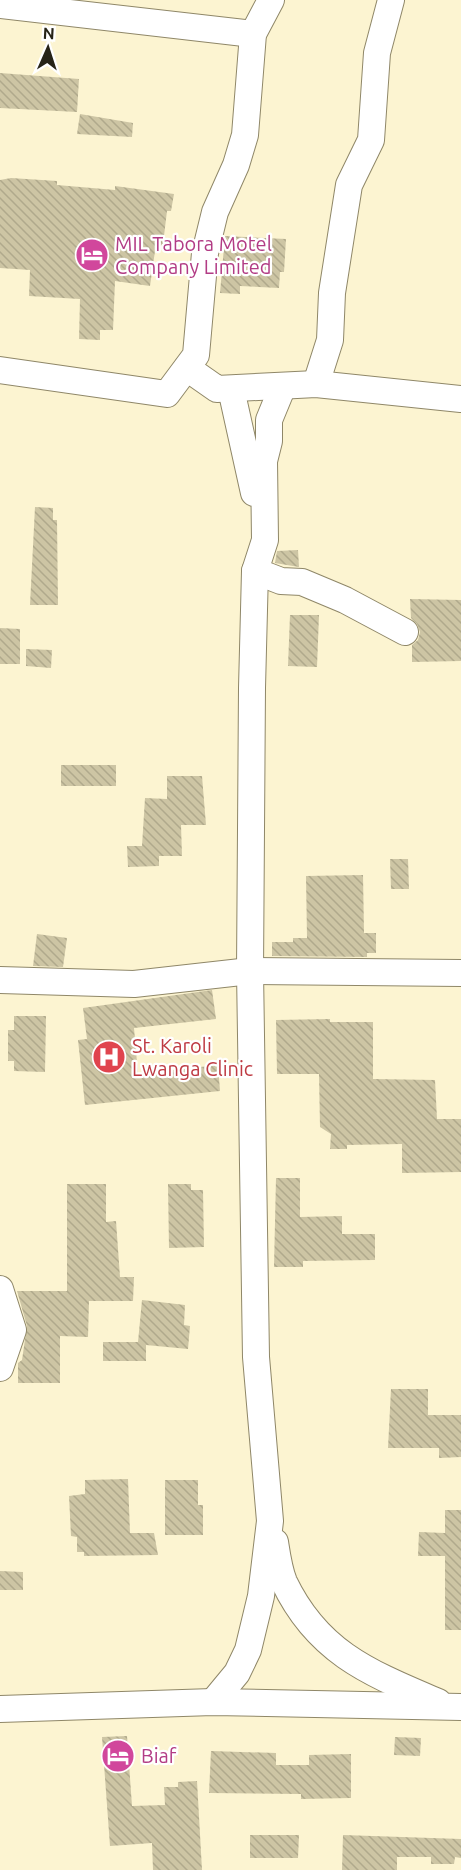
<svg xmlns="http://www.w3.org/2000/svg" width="461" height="1870" viewBox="0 0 461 1870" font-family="Ubuntu,sans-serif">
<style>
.building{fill:url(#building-back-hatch)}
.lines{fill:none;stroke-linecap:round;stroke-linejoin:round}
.street-casing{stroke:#8f8768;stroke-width:28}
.street{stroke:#fff;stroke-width:26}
.labels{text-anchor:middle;stroke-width:4.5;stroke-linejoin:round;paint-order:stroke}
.hotel-label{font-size:20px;fill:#b23c85;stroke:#fff;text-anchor:start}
.health-label{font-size:20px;fill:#be3a42;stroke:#fff;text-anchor:start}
</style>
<defs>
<pattern id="building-back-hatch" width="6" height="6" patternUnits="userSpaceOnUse" patternTransform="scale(1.5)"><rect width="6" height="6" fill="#cdc5a4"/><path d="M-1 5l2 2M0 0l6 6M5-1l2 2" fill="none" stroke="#b0a98c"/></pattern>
</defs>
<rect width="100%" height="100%" fill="#fcf4d1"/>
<g class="building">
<polygon points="0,73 79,79 77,112 0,108"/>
<polygon points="80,114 133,123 132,137 77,134"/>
<polygon points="11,178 57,181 57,185 115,190 115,186 174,194 171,211 167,211 163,244 155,251 150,286 115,281 113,330 100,330 100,340 79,339 80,299 29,296 30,270 0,268 0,180"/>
<polygon points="225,236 286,239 284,272 280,272 279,288 240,286 240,294 220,293"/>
<polygon points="35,507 53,508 53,520 57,520 58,605 30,605"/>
<polygon points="298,550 299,567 275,563 277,551"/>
<polygon points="410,599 461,600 461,661 412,662 412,645 418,640 420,632 417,624 411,618"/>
<polygon points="290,615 319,615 317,667 288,666"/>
<polygon points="0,628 20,629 20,664 0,664"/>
<polygon points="26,649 52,650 51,668 26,666"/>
<rect x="61" y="765" width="55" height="21"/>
<polygon points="167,776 202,776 206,825 181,825 182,856 159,856 159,866 128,867 127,846 142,846 145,798 167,799"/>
<polygon points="390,859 408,859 409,889 391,889"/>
<polygon points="363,875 364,933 376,933 376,953 367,953 367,957 272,956 272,942 293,942 293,938 307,938 306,876"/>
<polygon points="37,934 67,938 63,967 33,966"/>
<polygon points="212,990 216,1019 134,1028 138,1074 218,1065 220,1091 85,1105 78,1040 87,1039 83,1008"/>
<polygon points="14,1016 46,1016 45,1072 14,1071 14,1061 8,1061 8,1030 14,1030"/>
<polygon points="330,1019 330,1022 373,1022 373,1079 435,1080 437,1119 461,1119 461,1172 402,1173 402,1144 347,1145 347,1149 330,1149 331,1134 320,1127 319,1074 277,1074 276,1020"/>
<polygon points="276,1178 300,1178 300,1217 342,1216 342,1234 375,1234 375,1260 303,1261 303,1267 274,1267"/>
<polygon points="67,1184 106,1184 106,1222 116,1221 120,1277 134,1277 133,1301 89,1301 88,1337 60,1336 60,1383 18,1383 18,1363 22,1360 27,1326 17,1291 67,1291"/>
<polygon points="168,1184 191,1184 191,1190 203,1190 204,1247 169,1248"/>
<polygon points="142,1300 185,1305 184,1325 190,1326 188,1349 146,1345 146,1361 103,1361 103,1342 138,1342"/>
<polygon points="391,1389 428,1389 428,1415 461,1415 461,1457 439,1458 439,1448 388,1448"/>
<polygon points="128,1479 130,1533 154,1533 158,1555 84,1556 84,1552 77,1552 77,1537 71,1536 69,1496 85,1494 85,1480"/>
<polygon points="165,1480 198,1480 198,1505 203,1505 203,1535 165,1535"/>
<polygon points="445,1510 461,1510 461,1630 445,1630 445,1556 418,1556 419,1532 445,1533"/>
<polygon points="0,1571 23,1572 23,1590 0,1590"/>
<polygon points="127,1736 132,1806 165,1805 164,1787 178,1787 178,1782 197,1781 202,1870 153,1870 152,1843 110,1846 102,1737"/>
<polygon points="395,1737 421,1738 420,1756 394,1755"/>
<polygon points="211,1751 276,1753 276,1765 309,1765 309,1755 351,1754 351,1798 301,1799 301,1794 209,1793"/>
<polygon points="250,1835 299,1835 298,1858 250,1858"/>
<polygon points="343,1835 461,1839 461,1858 455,1857 454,1864 431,1864 431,1857 397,1857 397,1870 342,1870"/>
</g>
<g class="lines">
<defs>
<g id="street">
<polyline points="0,5 253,34"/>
<polyline points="187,368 217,389 316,384 461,399"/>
<polyline points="0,370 167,394 196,355 205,253 215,212 236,165 245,135 253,34 271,0"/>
<polyline points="316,384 330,340 332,293 349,185 371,140 377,53 391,0"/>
<polyline points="231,389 254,493"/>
<polyline points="255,571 281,581 302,582 345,600 405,632"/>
<polyline points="0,980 134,984 250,971 461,973"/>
<polyline points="0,1289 13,1330 0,1368"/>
<path d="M 275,1542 C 277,1555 279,1570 284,1582 C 318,1653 370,1673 438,1702"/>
<polyline points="213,1702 237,1673 248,1650 261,1596 270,1521 256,1357 250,971 252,688 255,571 265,540 264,461 269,441 269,420 283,386"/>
<polyline points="0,1709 213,1702 461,1707"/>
</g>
</defs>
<use href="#street" class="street-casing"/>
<use href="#street" class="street"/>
</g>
<defs>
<symbol id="hotel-disc" viewBox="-11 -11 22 22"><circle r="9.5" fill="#d1479c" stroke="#fff"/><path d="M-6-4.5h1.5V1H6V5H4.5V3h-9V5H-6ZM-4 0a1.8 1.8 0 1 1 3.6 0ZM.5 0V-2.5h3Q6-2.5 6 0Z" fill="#fff"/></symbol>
<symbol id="hospital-disc" viewBox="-11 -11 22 22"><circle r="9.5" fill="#e0444e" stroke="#fff"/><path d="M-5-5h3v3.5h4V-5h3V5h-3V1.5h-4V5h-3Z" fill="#fff"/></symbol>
</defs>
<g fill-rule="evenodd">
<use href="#hotel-disc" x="73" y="236" width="38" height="38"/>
<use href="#hospital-disc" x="90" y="1038" width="38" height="38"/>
<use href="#hotel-disc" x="99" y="1737" width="38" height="38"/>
</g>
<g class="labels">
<g class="hotel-label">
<text x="115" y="251">MIL Tabora Motel<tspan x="115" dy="23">Company Limited</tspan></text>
<text x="141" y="1763">Biaf</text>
</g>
<g class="health-label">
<text x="132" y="1053">St. Karoli<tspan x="132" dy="23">Lwanga Clinic</tspan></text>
</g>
</g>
<g transform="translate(48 48) rotate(3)" stroke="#ffffff" stroke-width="4.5" paint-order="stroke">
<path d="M0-4.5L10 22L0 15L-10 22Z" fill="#262317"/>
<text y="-9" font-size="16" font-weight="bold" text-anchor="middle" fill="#262317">N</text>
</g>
</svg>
